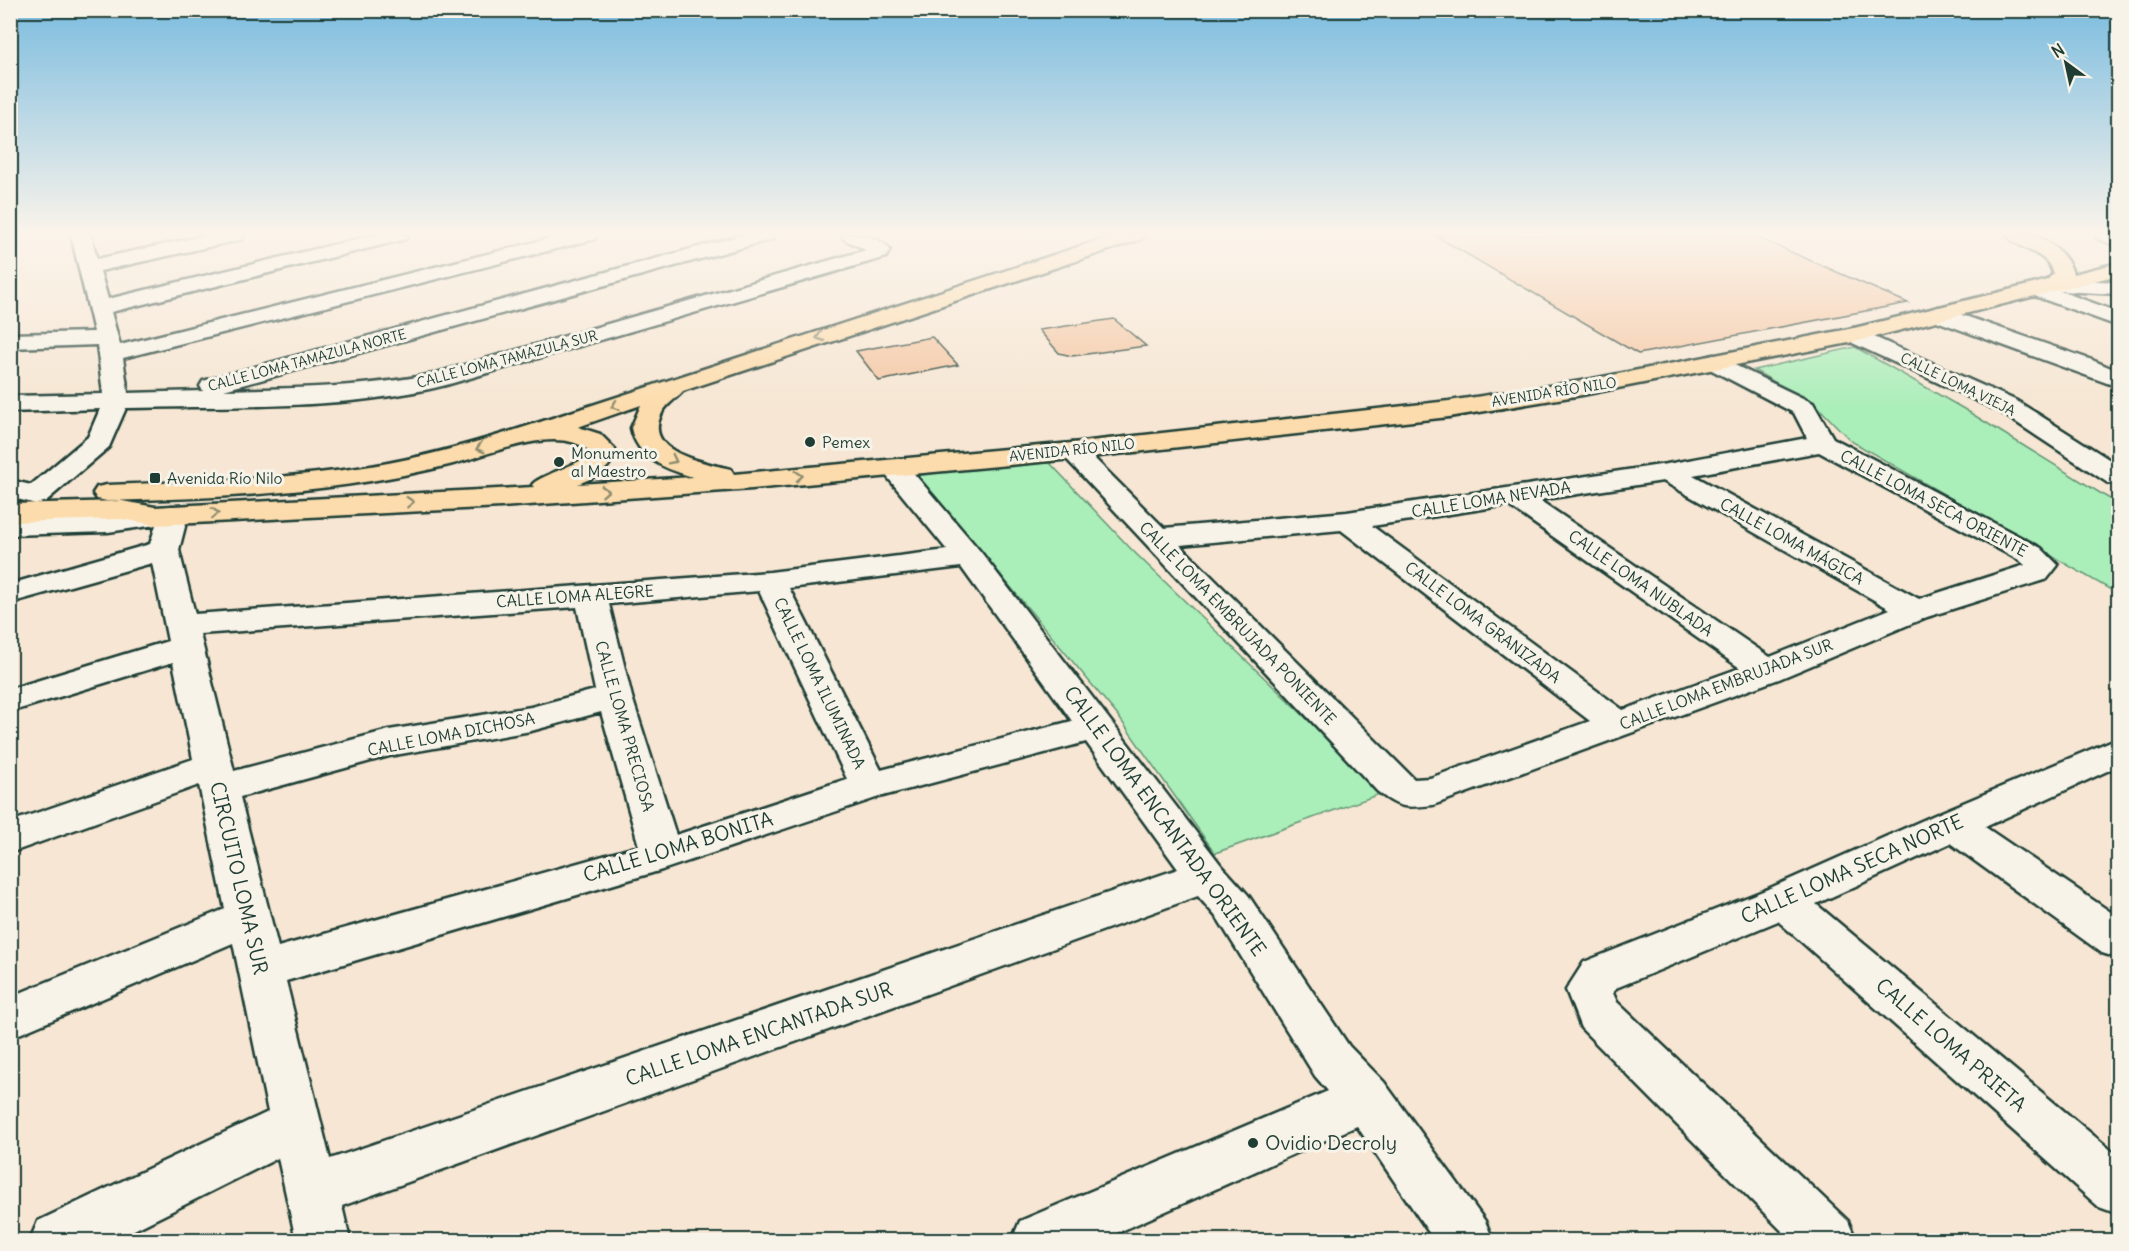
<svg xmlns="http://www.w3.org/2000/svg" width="2129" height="1251" viewBox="0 0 2129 1251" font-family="Delius,sans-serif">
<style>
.green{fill:#aaeeb9;stroke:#649676;stroke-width:1.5}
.building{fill:#f4c7a3;stroke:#1f3d34;stroke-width:1.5}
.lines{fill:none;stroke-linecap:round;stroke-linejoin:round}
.minor-casing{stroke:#1f3d34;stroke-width:5}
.major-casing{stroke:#1f3d34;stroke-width:5}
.minor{fill:#f7f3e8;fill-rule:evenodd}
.major{fill:#fcdcac;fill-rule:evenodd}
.oneway{stroke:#8e8c70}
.poi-dot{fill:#1f3d34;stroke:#f7f3e8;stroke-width:2}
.labels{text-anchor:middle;stroke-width:6;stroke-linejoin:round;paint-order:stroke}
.far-street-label{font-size:14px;fill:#1f3d34;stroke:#f7f3e8}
.poi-label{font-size:16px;fill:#1f3d34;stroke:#f7f3e8;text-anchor:start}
.street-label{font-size:16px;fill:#1f3d34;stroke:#f7f3e8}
.near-street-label{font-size:20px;fill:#1f3d34;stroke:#f7f3e8}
.near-poi-label{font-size:20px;fill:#1f3d34;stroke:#f7f3e8;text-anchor:start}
</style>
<rect width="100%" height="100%" fill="#f6e6d3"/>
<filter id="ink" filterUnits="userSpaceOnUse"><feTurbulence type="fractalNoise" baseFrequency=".0167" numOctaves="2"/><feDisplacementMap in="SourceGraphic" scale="12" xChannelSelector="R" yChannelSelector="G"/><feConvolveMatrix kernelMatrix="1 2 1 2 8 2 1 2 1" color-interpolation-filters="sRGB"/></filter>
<g filter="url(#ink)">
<g class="green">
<polygon points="1855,347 1964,409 2118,504 2118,594 1851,441 1819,408 1754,370"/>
<polygon points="1049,462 1132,550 1365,775 1380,794 1215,853 1118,716 917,475"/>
</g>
<g class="building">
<polygon points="1434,235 1752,235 1908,303 1638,354"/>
<polygon points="1114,319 1146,346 1072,356 1059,353 1039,330"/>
<polygon points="932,337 958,365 879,381 856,351"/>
</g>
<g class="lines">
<defs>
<g id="minor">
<path d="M 71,235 L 91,235 L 97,259 L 208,235 L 244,235 L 242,239 L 235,241 L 100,271 L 108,299 L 374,235 L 408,235 L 406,239 L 111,312 L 120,345 L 564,235 L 597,235 L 595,239 L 123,358 L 128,393 L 203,391 L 200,386 L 203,381 L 743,235 L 775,235 L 773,239 L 224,390 C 294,388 364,388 433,374 L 866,250 L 844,239 L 842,235 C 858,235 879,235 890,250 L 886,257 L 446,385 C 343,411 231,405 126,408 L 109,447 L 46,501 L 36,504 L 10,497 L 10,480 L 31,485 L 88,437 L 100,409 L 10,412 L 10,396 L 103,394 L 97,345 L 10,348 L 10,334 L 94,332 Z"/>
<polygon points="2096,235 2118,235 2118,246 2098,239"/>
<polygon points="2059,279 2118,282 2118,294 2060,291 2118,312 2118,326 2029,294 2025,290 2029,286 2036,284 2051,288 2049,285 2052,281"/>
<polygon points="1939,307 2092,360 2118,371 2118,387 1931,319 1928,314 1931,309"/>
<polygon points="1854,328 2017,401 2118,465 2118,485 2108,483 1999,411 1846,340 1843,335 1846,330"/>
<path d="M 1714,355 L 1813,403 L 1833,438 L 2041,548 L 2058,565 L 2047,579 L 1927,617 L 1779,679 L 1433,805 C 1406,808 1399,809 1377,791 L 1059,451 L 1063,445 L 1072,443 L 1081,445 L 1164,528 L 1347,512 L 1667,464 L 1807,438 L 1794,413 L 1706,367 L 1702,362 L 1706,357 ZM 1819,452 L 2019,560 L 2025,565 L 1919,599 L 1693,475 ZM 1663,481 L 1890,609 L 1770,657 L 1539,500 ZM 1508,505 L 1740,668 L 1623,710 L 1372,526 ZM 1341,530 L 1590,721 L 1430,778 L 1414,779 L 1180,545 Z"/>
<path d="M 894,460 L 904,462 L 980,551 L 1221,865 L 1248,895 L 1349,1046 L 1384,1082 L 1485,1221 L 1493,1240 L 1434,1240 L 1357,1126 L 1101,1240 L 1012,1240 L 1020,1221 L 1328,1091 L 1315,1076 L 1218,919 L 1198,896 L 342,1206 L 350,1240 L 296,1240 L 278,1158 L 114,1240 L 30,1240 L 38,1221 L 268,1112 L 233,943 L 10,1038 L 10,997 L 225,909 L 199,785 L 10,853 L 10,822 L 193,759 L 173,662 L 10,712 L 10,689 L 168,641 L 152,563 L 10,603 L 10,584 L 150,544 L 156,525 L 108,532 L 10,535 L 10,517 L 108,514 L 173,506 L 183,509 L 188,515 L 179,550 L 195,614 L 770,572 L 947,550 L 880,468 L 884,462 ZM 961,567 L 1072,721 L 881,770 L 789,588 ZM 759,591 L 847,779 L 676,835 L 632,697 L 609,604 ZM 577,607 L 595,690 L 531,707 L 389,730 L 234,771 L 200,634 ZM 601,712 L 639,846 L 278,947 L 240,797 L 389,756 L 531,731 ZM 1086,742 L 1178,869 L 330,1159 L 286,981 L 662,870 L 879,797 Z"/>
<polygon points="2118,738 2118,766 1985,827 2118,917 2118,958 2102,953 1950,843 1816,904 2118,1156 2118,1214 2099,1207 1778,921 1616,988 1613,993 1617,1002 1848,1221 1856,1240 1791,1240 1581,1028 1566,990 1584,962 1768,889 1937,814"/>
</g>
<path id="major" d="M 1115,235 L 1144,235 L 1142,239 L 683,391 C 676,399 665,405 661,415 C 643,453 706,463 731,469 L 734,474 L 1072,443 L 1449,401 L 1582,381 L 1854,328 L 2037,283 L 2047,280 L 2053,274 C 2048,251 2019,251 2007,235 C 2014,235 2024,234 2031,235 C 2049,239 2069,257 2073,274 L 2118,263 L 2118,275 L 1854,342 L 1582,395 L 1449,417 L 1072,459 L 752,489 L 501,507 L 155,525 L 122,519 L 10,522 L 10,504 L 122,501 L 155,507 L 534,487 L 532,485 C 537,477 574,466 588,456 L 588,450 C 556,424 486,456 449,465 C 337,493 223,498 107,501 L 97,499 L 93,493 L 97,487 L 107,485 C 195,482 284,480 371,466 C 426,457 478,442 531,425 ZM 641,405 L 631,428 C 637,458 665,469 693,477 L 578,484 C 595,477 614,469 615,449 L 600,434 L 578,427 Z"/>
</defs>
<use href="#minor" class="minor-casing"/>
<use href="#major" class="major-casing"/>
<use href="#minor" class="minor"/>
<use href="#major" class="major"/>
</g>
<defs><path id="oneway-chevron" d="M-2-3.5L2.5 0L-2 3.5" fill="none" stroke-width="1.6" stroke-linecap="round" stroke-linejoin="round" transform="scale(1.5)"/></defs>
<g class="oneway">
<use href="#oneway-chevron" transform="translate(820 337) rotate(162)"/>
<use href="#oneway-chevron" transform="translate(615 406) rotate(161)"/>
<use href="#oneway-chevron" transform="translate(480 448) rotate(164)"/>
<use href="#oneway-chevron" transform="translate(673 460) rotate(27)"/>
<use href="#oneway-chevron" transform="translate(799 476) rotate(-5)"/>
<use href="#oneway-chevron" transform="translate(605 491) rotate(-4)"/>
<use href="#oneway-chevron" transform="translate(410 502) rotate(-3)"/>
<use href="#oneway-chevron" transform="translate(215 513) rotate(-3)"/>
</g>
</g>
<linearGradient id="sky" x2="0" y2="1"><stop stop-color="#7bbcdf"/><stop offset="0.57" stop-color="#fbf4eb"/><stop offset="1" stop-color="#fbf4eb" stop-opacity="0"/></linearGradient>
<rect width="2129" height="410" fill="url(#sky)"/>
<g class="poi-dot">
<circle cx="810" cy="442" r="6"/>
<circle cx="559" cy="462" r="6"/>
<rect x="149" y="472" width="12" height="12" rx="3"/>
<circle cx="1253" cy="1143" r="6"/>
</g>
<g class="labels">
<g class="far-street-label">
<text transform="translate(507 359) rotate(-15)" y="5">CALLE LOMA TAMAZULA SUR</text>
<text transform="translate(307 360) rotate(-15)" y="5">CALLE LOMA TAMAZULA NORTE</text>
<text transform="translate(1958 384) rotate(26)" y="5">CALLE LOMA VIEJA</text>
<text transform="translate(1554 392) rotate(-9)" y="5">AVENIDA RÍO NILO</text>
<text transform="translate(1072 450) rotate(-6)" y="5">AVENIDA RÍO NILO</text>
</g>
<g class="poi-label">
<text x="822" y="448">Pemex</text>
<text x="571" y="459">Monumento<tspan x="571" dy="18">al Maestro</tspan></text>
<text x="167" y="484">Avenida Río Nilo</text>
</g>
<g class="street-label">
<text transform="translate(1491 499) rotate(-9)" y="6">CALLE LOMA NEVADA</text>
<text transform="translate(1934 503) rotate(28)" y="6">CALLE LOMA SECA ORIENTE</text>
<text transform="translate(1792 541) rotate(29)" y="6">CALLE LOMA MÁGICA</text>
<text transform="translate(1641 583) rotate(35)" y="6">CALLE LOMA NUBLADA</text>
<text transform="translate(575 596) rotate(-4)" y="6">CALLE LOMA ALEGRE</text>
<text transform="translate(1483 622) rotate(37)" y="6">CALLE LOMA GRANIZADA</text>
<text transform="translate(1238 623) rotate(46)" y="6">CALLE LOMA EMBRUJADA PONIENTE</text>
<text transform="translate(820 683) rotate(64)" y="6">CALLE LOMA ILUMINADA</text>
<text transform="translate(1726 684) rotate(-21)" y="6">CALLE LOMA EMBRUJADA SUR</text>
<text transform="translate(625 726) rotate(74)" y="6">CALLE LOMA PRECIOSA</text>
<text transform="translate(451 734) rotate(-11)" y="6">CALLE LOMA DICHOSA</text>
</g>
<g class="near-street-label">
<text transform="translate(1165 821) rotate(54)" y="7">CALLE LOMA ENCANTADA ORIENTE</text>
<text transform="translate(678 847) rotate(-17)" y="7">CALLE LOMA BONITA</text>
<text transform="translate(1852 869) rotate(-24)" y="7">CALLE LOMA SECA NORTE</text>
<text transform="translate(239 878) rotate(77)" y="7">CIRCUITO LOMA SUR</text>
<text transform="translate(759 1034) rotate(-19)" y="7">CALLE LOMA ENCANTADA SUR</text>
<text transform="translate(1951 1045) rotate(41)" y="7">CALLE LOMA PRIETA</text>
</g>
<g class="near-poi-label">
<text x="1265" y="1150">Ovidio Decroly</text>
</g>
</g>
<rect width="2129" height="1251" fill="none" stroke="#f7f3e8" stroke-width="36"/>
<rect x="18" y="18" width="2093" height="1215" fill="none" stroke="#1f3d34" stroke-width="2" filter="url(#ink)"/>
<g transform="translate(2066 63) rotate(327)" stroke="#f7f3e8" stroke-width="4.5" paint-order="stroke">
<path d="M0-4.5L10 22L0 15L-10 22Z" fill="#1f3d34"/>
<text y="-9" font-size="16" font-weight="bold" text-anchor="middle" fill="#1f3d34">N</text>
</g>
</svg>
